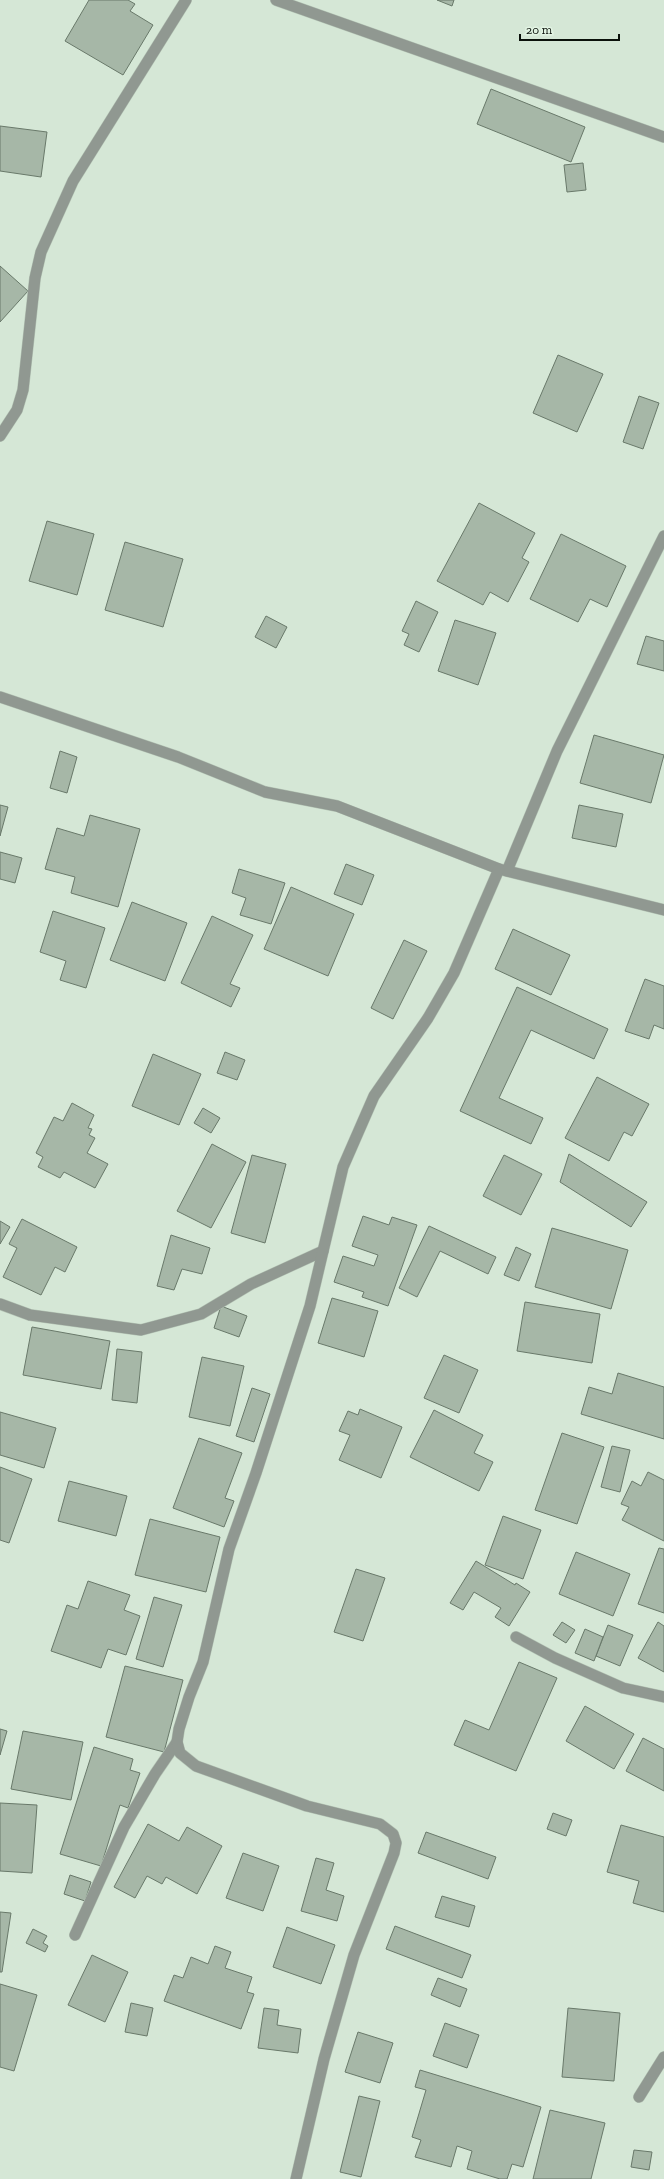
<svg xmlns="http://www.w3.org/2000/svg" width="664" height="2179" viewBox="0 0 664 2179" font-family="'Zilla Slab',serif">
<style>
.building{fill:#a6b7a7;stroke:#69796a}
.lines{fill:none;stroke-linecap:round;stroke-linejoin:round}
.minor-casing{stroke:#b5c5b6;stroke-width:12}
.minor{stroke:#909891;stroke-width:11}
</style>
<rect width="100%" height="100%" fill="#d5e7d6"/>
<g class="building">
<polygon points="89,0 128,0 135,4 130,11 153,25 123,75 65,41"/>
<polygon points="437,0 454,0 452,6"/>
<polygon points="491,89 585,127 571,162 477,124"/>
<polygon points="0,126 47,132 41,177 0,171"/>
<polygon points="583,163 586,190 567,192 564,165"/>
<polygon points="0,266 28,291 0,322"/>
<polygon points="558,355 603,374 577,432 533,413"/>
<polygon points="639,396 659,403 643,449 623,442"/>
<polygon points="479,503 535,533 522,558 529,562 508,602 490,592 483,605 437,581"/>
<polygon points="47,521 94,534 77,595 29,581"/>
<polygon points="561,534 626,566 607,607 590,599 578,622 530,599"/>
<polygon points="125,542 183,559 163,627 105,610"/>
<polygon points="416,601 438,612 419,652 404,645 409,634 402,631"/>
<polygon points="266,616 287,627 276,648 255,637"/>
<polygon points="455,620 496,633 478,685 438,671"/>
<polygon points="646,636 664,641 664,671 637,664"/>
<polygon points="594,735 664,755 651,803 580,783"/>
<polygon points="60,751 77,757 67,793 50,788"/>
<polygon points="0,805 8,807 0,836"/>
<polygon points="579,805 623,814 616,847 572,838"/>
<polygon points="90,815 140,829 118,907 71,893 75,877 45,869 57,828 84,836"/>
<polygon points="0,852 22,858 15,883 0,879"/>
<polygon points="346,864 374,875 362,905 334,894"/>
<polygon points="239,869 285,883 271,924 240,915 246,898 232,893"/>
<polygon points="291,887 354,914 328,976 264,949"/>
<polygon points="132,902 187,923 165,981 110,960"/>
<polygon points="53,911 105,928 86,988 60,980 66,961 40,952"/>
<polygon points="212,916 253,935 230,984 240,988 231,1007 181,983"/>
<polygon points="513,929 570,955 551,995 495,969"/>
<polygon points="404,940 427,951 393,1019 371,1008"/>
<polygon points="645,979 664,986 664,1029 654,1025 649,1039 625,1031"/>
<polygon points="517,987 608,1029 594,1059 531,1030 499,1098 543,1118 531,1144 460,1111"/>
<polygon points="225,1052 245,1060 237,1080 217,1073"/>
<polygon points="153,1054 201,1074 179,1125 132,1106"/>
<polygon points="597,1077 649,1104 632,1136 624,1132 609,1161 565,1138"/>
<polygon points="72,1103 94,1115 88,1128 92,1129 89,1135 95,1138 87,1153 108,1164 95,1188 64,1172 60,1178 38,1167 43,1157 36,1153 54,1117 63,1121"/>
<polygon points="203,1108 220,1118 211,1133 194,1123"/>
<polygon points="212,1144 246,1162 211,1228 177,1211"/>
<polygon points="569,1154 647,1202 631,1227 560,1182"/>
<polygon points="252,1155 286,1164 265,1243 231,1233"/>
<polygon points="504,1155 542,1174 521,1215 483,1196"/>
<polygon points="363,1216 389,1225 392,1217 417,1225 388,1306 362,1297 364,1292 334,1282 343,1256 374,1266 378,1255 352,1246"/>
<polygon points="22,1219 77,1247 65,1272 55,1267 41,1295 3,1277 17,1248 9,1244"/>
<polygon points="0,1221 10,1227 0,1244"/>
<polygon points="429,1226 496,1257 488,1274 440,1251 417,1297 399,1288"/>
<polygon points="552,1228 628,1250 611,1309 535,1287"/>
<polygon points="171,1235 210,1248 202,1274 182,1269 174,1290 157,1286"/>
<polygon points="516,1247 531,1254 519,1281 504,1275"/>
<polygon points="332,1298 378,1311 364,1357 318,1343"/>
<polygon points="525,1302 600,1314 592,1363 517,1351"/>
<polygon points="221,1306 247,1316 239,1337 214,1328"/>
<polygon points="32,1327 110,1341 101,1389 23,1375"/>
<polygon points="117,1349 142,1352 137,1403 112,1400"/>
<polygon points="444,1355 478,1370 459,1413 424,1398"/>
<polygon points="202,1357 244,1366 230,1426 189,1417"/>
<polygon points="618,1373 664,1387 664,1439 581,1414 589,1387 612,1394"/>
<polygon points="252,1388 270,1394 254,1442 236,1436"/>
<polygon points="360,1409 402,1427 381,1478 339,1460 350,1435 339,1431 348,1411 358,1415"/>
<polygon points="434,1410 483,1435 474,1453 493,1462 479,1491 410,1457"/>
<polygon points="0,1412 56,1428 44,1468 0,1455"/>
<polygon points="562,1433 604,1447 577,1524 535,1510"/>
<polygon points="199,1438 242,1453 225,1498 234,1501 224,1527 173,1508"/>
<polygon points="612,1446 630,1450 620,1492 601,1487"/>
<polygon points="0,1467 32,1479 9,1543 0,1540"/>
<polygon points="648,1472 664,1480 664,1541 622,1520 629,1507 621,1504 632,1481 641,1486"/>
<polygon points="69,1481 127,1496 116,1536 58,1521"/>
<polygon points="503,1516 541,1530 523,1579 485,1565"/>
<polygon points="150,1519 220,1537 206,1592 135,1575"/>
<polygon points="659,1548 664,1549 664,1613 638,1604"/>
<polygon points="576,1552 630,1574 613,1616 559,1594"/>
<polygon points="476,1561 515,1585 516,1583 530,1592 509,1626 495,1617 501,1608 474,1592 463,1610 450,1603"/>
<polygon points="356,1569 385,1578 363,1641 334,1632"/>
<polygon points="88,1581 130,1595 124,1610 140,1616 126,1655 108,1649 101,1668 51,1651 67,1605 78,1609"/>
<polygon points="154,1597 182,1605 163,1667 136,1659"/>
<polygon points="562,1622 575,1630 566,1643 553,1635"/>
<polygon points="658,1622 664,1626 664,1672 638,1658"/>
<polygon points="608,1625 633,1635 620,1666 596,1656"/>
<polygon points="585,1629 603,1637 594,1661 575,1653"/>
<polygon points="519,1662 557,1678 516,1771 454,1745 465,1720 489,1730"/>
<polygon points="125,1666 183,1680 164,1752 106,1737"/>
<polygon points="585,1706 634,1734 614,1769 566,1741"/>
<polygon points="0,1729 7,1731 0,1755"/>
<polygon points="23,1731 83,1742 71,1800 11,1789"/>
<polygon points="643,1738 664,1749 664,1791 626,1771"/>
<polygon points="94,1747 133,1759 130,1770 140,1773 128,1808 120,1805 101,1866 60,1854"/>
<polygon points="0,1803 37,1805 32,1873 0,1871"/>
<polygon points="553,1813 572,1820 566,1836 547,1829"/>
<polygon points="148,1824 179,1841 187,1827 222,1846 197,1894 166,1877 162,1884 147,1876 135,1898 114,1887"/>
<polygon points="621,1825 664,1837 664,1912 633,1903 639,1881 607,1872"/>
<polygon points="426,1832 496,1857 488,1879 418,1853"/>
<polygon points="243,1853 279,1866 263,1911 226,1898"/>
<polygon points="316,1858 334,1863 326,1890 344,1896 337,1921 301,1911"/>
<polygon points="70,1875 91,1882 85,1901 64,1894"/>
<polygon points="442,1896 475,1906 469,1927 435,1917"/>
<polygon points="0,1912 11,1913 2,1972 0,1972"/>
<polygon points="395,1926 471,1955 462,1978 386,1949"/>
<polygon points="287,1927 335,1945 321,1984 273,1967"/>
<polygon points="33,1929 47,1936 43,1943 48,1946 45,1952 26,1943"/>
<polygon points="215,1946 231,1952 225,1968 252,1977 247,1992 254,1994 241,2029 164,2001 174,1975 183,1978 191,1957 208,1964"/>
<polygon points="92,1955 128,1972 105,2022 68,2005"/>
<polygon points="438,1978 467,1989 460,2007 431,1995"/>
<polygon points="0,1984 37,1995 14,2071 0,2067"/>
<polygon points="131,2003 153,2008 147,2036 125,2032"/>
<polygon points="264,2008 279,2010 277,2025 301,2029 298,2053 258,2048"/>
<polygon points="568,2008 620,2013 614,2081 562,2077"/>
<polygon points="445,2023 479,2035 467,2068 433,2056"/>
<polygon points="358,2032 393,2043 380,2083 345,2072"/>
<polygon points="420,2070 541,2107 523,2167 512,2164 507,2179 500,2179 467,2169 472,2151 457,2146 451,2167 415,2157 421,2140 412,2137 426,2090 415,2087"/>
<polygon points="359,2096 380,2101 361,2177 340,2172"/>
<polygon points="550,2110 605,2123 591,2179 533,2179"/>
<polygon points="634,2150 652,2152 649,2170 631,2167"/>
</g>
<g class="lines">
<defs>
<g id="minor">
<polyline points="276,0 664,137"/>
<polyline points="0,436 17,410 23,390 35,278 41,252 73,181 186,0"/>
<polyline points="0,697 178,757 265,792 337,806 499,869 664,910"/>
<polyline points="507,871 557,751 664,536"/>
<polyline points="0,1304 30,1315 141,1330 201,1314 251,1284 323,1251"/>
<polyline points="516,1637 555,1658 623,1688 664,1697"/>
<polyline points="75,1935 124,1827 155,1774 177,1742"/>
<polyline points="639,2097 664,2057"/>
<polyline points="296,2179 324,2059 354,1955 394,1853 396,1843 393,1834 380,1824 307,1806 196,1766 180,1753 177,1742 179,1729 189,1697 203,1662 229,1549 256,1473 310,1306 343,1167 374,1096 428,1018 454,973 499,869"/>
</g>
</defs>
<use href="#minor" class="minor-casing"/>
<use href="#minor" class="minor"/>
</g>
<path d="M520 34v6h99v-6" fill="none" stroke="#0b110b" stroke-width="2"/>
<text x="526" y="34" font-size="12" fill="#0b110b" stroke="#e2f4e3" stroke-width="3" paint-order="stroke">20 m</text>
</svg>
